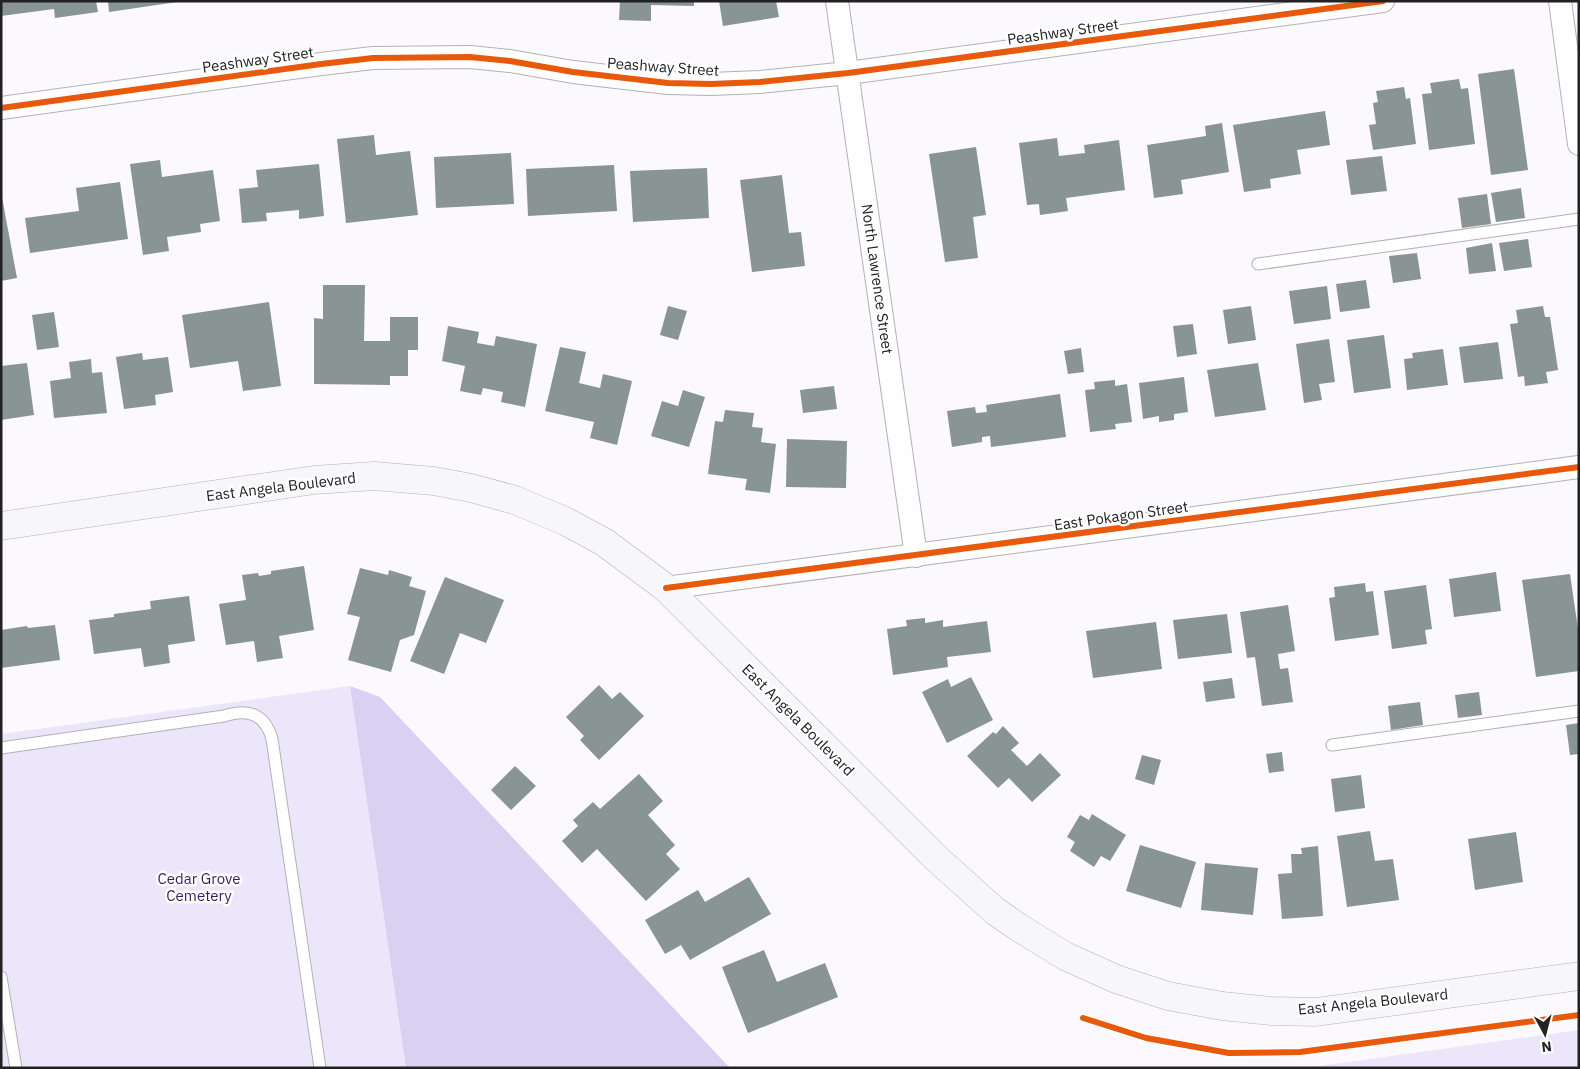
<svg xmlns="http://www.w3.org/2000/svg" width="1580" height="1069" viewBox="0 0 1580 1069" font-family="'IBM Plex Sans',sans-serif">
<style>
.green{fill:#ece6fb}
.forest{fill:#d9d0f2}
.building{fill:#899494}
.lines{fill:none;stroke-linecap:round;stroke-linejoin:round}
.service-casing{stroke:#b2b1b4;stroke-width:13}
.minor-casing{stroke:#b2b1b4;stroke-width:24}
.secondary-casing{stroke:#b2b1b4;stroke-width:29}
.service{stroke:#fefeff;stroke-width:11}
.minor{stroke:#fefeff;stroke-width:22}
.secondary{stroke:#f7f6fa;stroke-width:28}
.cycleway-casing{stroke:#fff;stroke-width:9}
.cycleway{stroke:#e8590c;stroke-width:6}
.labels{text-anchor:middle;stroke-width:5;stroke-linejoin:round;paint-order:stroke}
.street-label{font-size:15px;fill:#222123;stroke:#fff}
.park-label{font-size:15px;fill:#371d60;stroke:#fff}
</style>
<rect width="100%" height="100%" fill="#fbf9fe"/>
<g class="green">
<polygon points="350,686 406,1068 1,1068 1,734"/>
<polygon points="1579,1030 1579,1068 1305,1068"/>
</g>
<polygon class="forest" points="350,686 380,697 730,1068 406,1068"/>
<g class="building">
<polygon points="1,1 96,1 98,12 55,18 54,9 1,16"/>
<polygon points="108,1 177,1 177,2 109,12"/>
<polygon points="620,1 694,1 694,6 651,5 651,21 619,20"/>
<polygon points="719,1 776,1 779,17 723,26"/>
<polygon points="1514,69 1528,170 1491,175 1478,74"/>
<polygon points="1459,79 1461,89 1468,88 1475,144 1429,150 1422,94 1432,93 1430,83"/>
<polygon points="1404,87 1406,99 1410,98 1416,144 1373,150 1369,125 1376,124 1373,103 1378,102 1376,91"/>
<polygon points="1325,111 1330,145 1297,150 1301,174 1270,179 1271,188 1244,192 1233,125"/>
<polygon points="1222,123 1229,172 1181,180 1183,194 1154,198 1147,145 1206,136 1205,126"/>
<polygon points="374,135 376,155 410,151 418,215 346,223 337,139"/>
<polygon points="1057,138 1059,156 1085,153 1084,145 1119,140 1125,190 1066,198 1068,211 1040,215 1039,204 1027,205 1019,143"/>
<polygon points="976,147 986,215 973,217 978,258 945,262 929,154"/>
<polygon points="511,153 514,204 436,208 434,157"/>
<polygon points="1382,156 1387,191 1351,195 1346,160"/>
<polygon points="160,160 162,177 213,170 220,221 200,224 201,232 167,237 169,251 143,255 130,164"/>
<polygon points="319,164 324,216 299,219 299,210 266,213 267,221 242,223 239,189 258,187 256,170"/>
<polygon points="614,165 617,211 528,216 526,169"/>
<polygon points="707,168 709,218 633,222 630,171"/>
<polygon points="782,175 789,233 801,232 805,266 752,272 740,180"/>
<polygon points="120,182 128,239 30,253 25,218 79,211 76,188"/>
<polygon points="1521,188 1525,218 1496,222 1491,193"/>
<polygon points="1,192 17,278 1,281"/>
<polygon points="1487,194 1491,224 1462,228 1458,198"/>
<polygon points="1528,239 1532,267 1504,271 1499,243"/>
<polygon points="1492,243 1496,271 1469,274 1466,248"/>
<polygon points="1417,253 1421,279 1393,283 1389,256"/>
<polygon points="1366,280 1370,308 1340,312 1336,284"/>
<polygon points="323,285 365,285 364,341 390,341 390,317 418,317 418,350 408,350 408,376 390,376 390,385 314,384 314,318 323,319"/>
<polygon points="1327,286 1331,319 1294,324 1289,291"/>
<polygon points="269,302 281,386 243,391 238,361 190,368 182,315"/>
<polygon points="668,306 687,311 678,340 660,335"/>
<polygon points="1251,306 1256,340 1228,344 1223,310"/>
<polygon points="1543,306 1545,317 1550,317 1558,370 1546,372 1548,383 1525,386 1524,376 1518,377 1510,324 1518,323 1516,310"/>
<polygon points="54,312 59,347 37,350 32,315"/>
<polygon points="1193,324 1197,354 1177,357 1173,326"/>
<polygon points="448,326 479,332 477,343 494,346 496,336 537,344 525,407 501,402 503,392 483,388 481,395 460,391 465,366 442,361"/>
<polygon points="1384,335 1391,388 1354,393 1347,340"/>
<polygon points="1329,339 1335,382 1319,384 1322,400 1304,403 1296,344"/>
<polygon points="1498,342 1503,379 1464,383 1459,347"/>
<polygon points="560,347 586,352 579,383 600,388 603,374 632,381 617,445 590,438 594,422 545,411"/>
<polygon points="1081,348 1084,372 1068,374 1064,351"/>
<polygon points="1443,349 1448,385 1407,390 1404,359 1413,358 1412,353"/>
<polygon points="142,353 143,360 168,357 173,392 155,395 156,405 124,409 116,357"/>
<polygon points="91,359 92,373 102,372 107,413 54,418 50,381 71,378 69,362"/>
<polygon points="27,363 34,415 1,420 1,366"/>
<polygon points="1258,363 1266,410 1215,417 1207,370"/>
<polygon points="1184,377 1188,412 1174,414 1174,420 1159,422 1159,416 1143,419 1139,383"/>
<polygon points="1115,380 1115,386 1127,384 1132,422 1115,424 1116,429 1090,432 1085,390 1095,389 1094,382"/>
<polygon points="834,386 837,409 803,413 800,390"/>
<polygon points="683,390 705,397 689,447 651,436 662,401 678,406"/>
<polygon points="1060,394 1066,437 991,447 990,436 982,437 982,442 952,447 947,411 975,407 976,413 987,412 986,405"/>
<polygon points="725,410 754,413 752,427 763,428 761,442 776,444 770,493 745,490 747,479 708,474 715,421 723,422"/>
<polygon points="787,439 847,441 846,488 786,487"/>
<polygon points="304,566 314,630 279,636 283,658 257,662 254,641 226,645 219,604 246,600 242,575 258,573 259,576 271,574 271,571"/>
<polygon points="360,568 388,575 389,570 412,577 409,586 426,591 414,635 400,640 391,672 348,660 360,617 347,614"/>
<polygon points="1496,572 1501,611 1454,617 1449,579"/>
<polygon points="1570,574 1579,636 1579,671 1536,677 1522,580"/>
<polygon points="445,577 504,600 486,643 460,633 444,674 410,661"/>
<polygon points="1365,583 1366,592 1373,591 1379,635 1335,641 1329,598 1335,597 1334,587"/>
<polygon points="1426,585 1432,629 1425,630 1427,644 1392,649 1384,591"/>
<polygon points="189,596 195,641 168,645 170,663 144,667 141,648 94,654 89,620 114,617 114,614 151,609 150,601"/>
<polygon points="1288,605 1295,651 1278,654 1280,669 1288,668 1293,702 1262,706 1255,657 1247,658 1240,612"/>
<polygon points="1227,614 1232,653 1178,659 1173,620"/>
<polygon points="925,618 925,623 943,620 943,627 987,621 991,652 947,657 948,667 893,675 887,629 907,626 906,620"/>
<polygon points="1156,622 1162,669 1093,678 1086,631"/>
<polygon points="55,625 60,660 1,668 1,630 27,626 28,628"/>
<polygon points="971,677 993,720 947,743 922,692 948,679 951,687"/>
<polygon points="1232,678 1235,698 1206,702 1203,682"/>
<polygon points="599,685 612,699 620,692 644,716 599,760 580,740 584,736 566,717"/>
<polygon points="1479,692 1482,715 1458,718 1455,695"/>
<polygon points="1420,702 1423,725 1391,730 1388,706"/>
<polygon points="1579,723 1579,754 1570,755 1566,725"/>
<polygon points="1003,726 1019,743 1011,750 1027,766 1040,753 1061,775 1032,802 1009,778 998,788 967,756 993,732 996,734"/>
<polygon points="1282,752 1284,771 1269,773 1266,754"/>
<polygon points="1142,755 1161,760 1154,785 1135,779"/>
<polygon points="515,766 536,786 511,810 491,790"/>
<polygon points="639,774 663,801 648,815 675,845 666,854 680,869 646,901 597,849 582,863 562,841 578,826 573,820 593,802 600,809"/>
<polygon points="1361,775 1365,808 1335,812 1331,779"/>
<polygon points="1092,814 1126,835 1110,861 1101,856 1094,867 1070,851 1075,842 1067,837 1080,815 1089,820"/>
<polygon points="1370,831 1375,861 1393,859 1399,900 1347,907 1337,836"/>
<polygon points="1516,832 1523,882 1475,890 1468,839"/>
<polygon points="1140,845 1196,862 1181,908 1126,891"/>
<polygon points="1318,846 1323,916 1282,919 1278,874 1292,873 1291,854 1302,854 1301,848"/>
<polygon points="1205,863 1258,868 1253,915 1201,910"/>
<polygon points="749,877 771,914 690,960 681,945 665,954 645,920 698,890 705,902"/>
<polygon points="764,950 777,982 825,963 838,997 748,1033 722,967"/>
</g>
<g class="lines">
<defs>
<g id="service">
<polyline points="1258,264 1579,219"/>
<polyline points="1332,745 1579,711"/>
<path d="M 1,748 L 224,716 C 248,708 265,714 272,739 L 320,1068"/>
<polyline points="1,977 16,1068"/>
</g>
<g id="minor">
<polyline points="837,1 916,556"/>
<polyline points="1560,1 1579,144"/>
<polyline points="1,108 321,64 373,58 470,57 510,61 573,72 668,83 711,84 760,82 848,73 1383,1"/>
<polyline points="666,588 1579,467"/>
</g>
<polyline id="secondary" points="1,526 314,480 374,476 434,481 471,488 515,500 565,521 604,542 666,588 936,858 995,911 1018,927 1065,956 1116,979 1168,996 1222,1006 1272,1011 1316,1012 1579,976"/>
</defs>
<use href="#service" class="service-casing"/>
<use href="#minor" class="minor-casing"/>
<use href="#secondary" class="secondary-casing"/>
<use href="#service" class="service"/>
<use href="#minor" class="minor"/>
<use href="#secondary" class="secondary"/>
<defs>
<g id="cycleway">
<polyline points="1,108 321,64 373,58 470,57 510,61 573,72 668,83 711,84 760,82 848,73 1383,1"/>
<polyline points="666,588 1579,467"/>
<polyline points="1083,1018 1146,1038 1229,1053 1300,1052 1579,1015"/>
</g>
</defs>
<use href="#cycleway" class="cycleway-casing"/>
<use href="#cycleway" class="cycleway"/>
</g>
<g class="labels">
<g class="street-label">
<text transform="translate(1063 32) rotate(-8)" y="5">Peashway Street</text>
<text transform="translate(258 60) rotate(-8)" y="5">Peashway Street</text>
<text transform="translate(663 67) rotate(4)" y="5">Peashway Street</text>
<text transform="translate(877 279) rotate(82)" y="5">North Lawrence Street</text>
<text transform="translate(281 487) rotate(-7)" y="5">East Angela Boulevard</text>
<text transform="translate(1121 516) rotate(-8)" y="5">East Pokagon Street</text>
<text transform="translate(798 720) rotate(45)" y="5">East Angela Boulevard</text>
<text transform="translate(1373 1002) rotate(-6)" y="5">East Angela Boulevard</text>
</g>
<g class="park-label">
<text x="199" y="884">Cedar Grove<tspan x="199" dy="17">Cemetery</tspan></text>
</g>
</g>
<rect width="1580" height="1069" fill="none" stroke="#222123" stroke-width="5"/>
<g transform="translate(1545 1034) rotate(173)" stroke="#ffffff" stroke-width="4" paint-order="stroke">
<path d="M0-4L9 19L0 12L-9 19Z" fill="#222123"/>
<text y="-8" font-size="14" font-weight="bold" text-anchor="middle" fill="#222123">N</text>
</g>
</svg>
